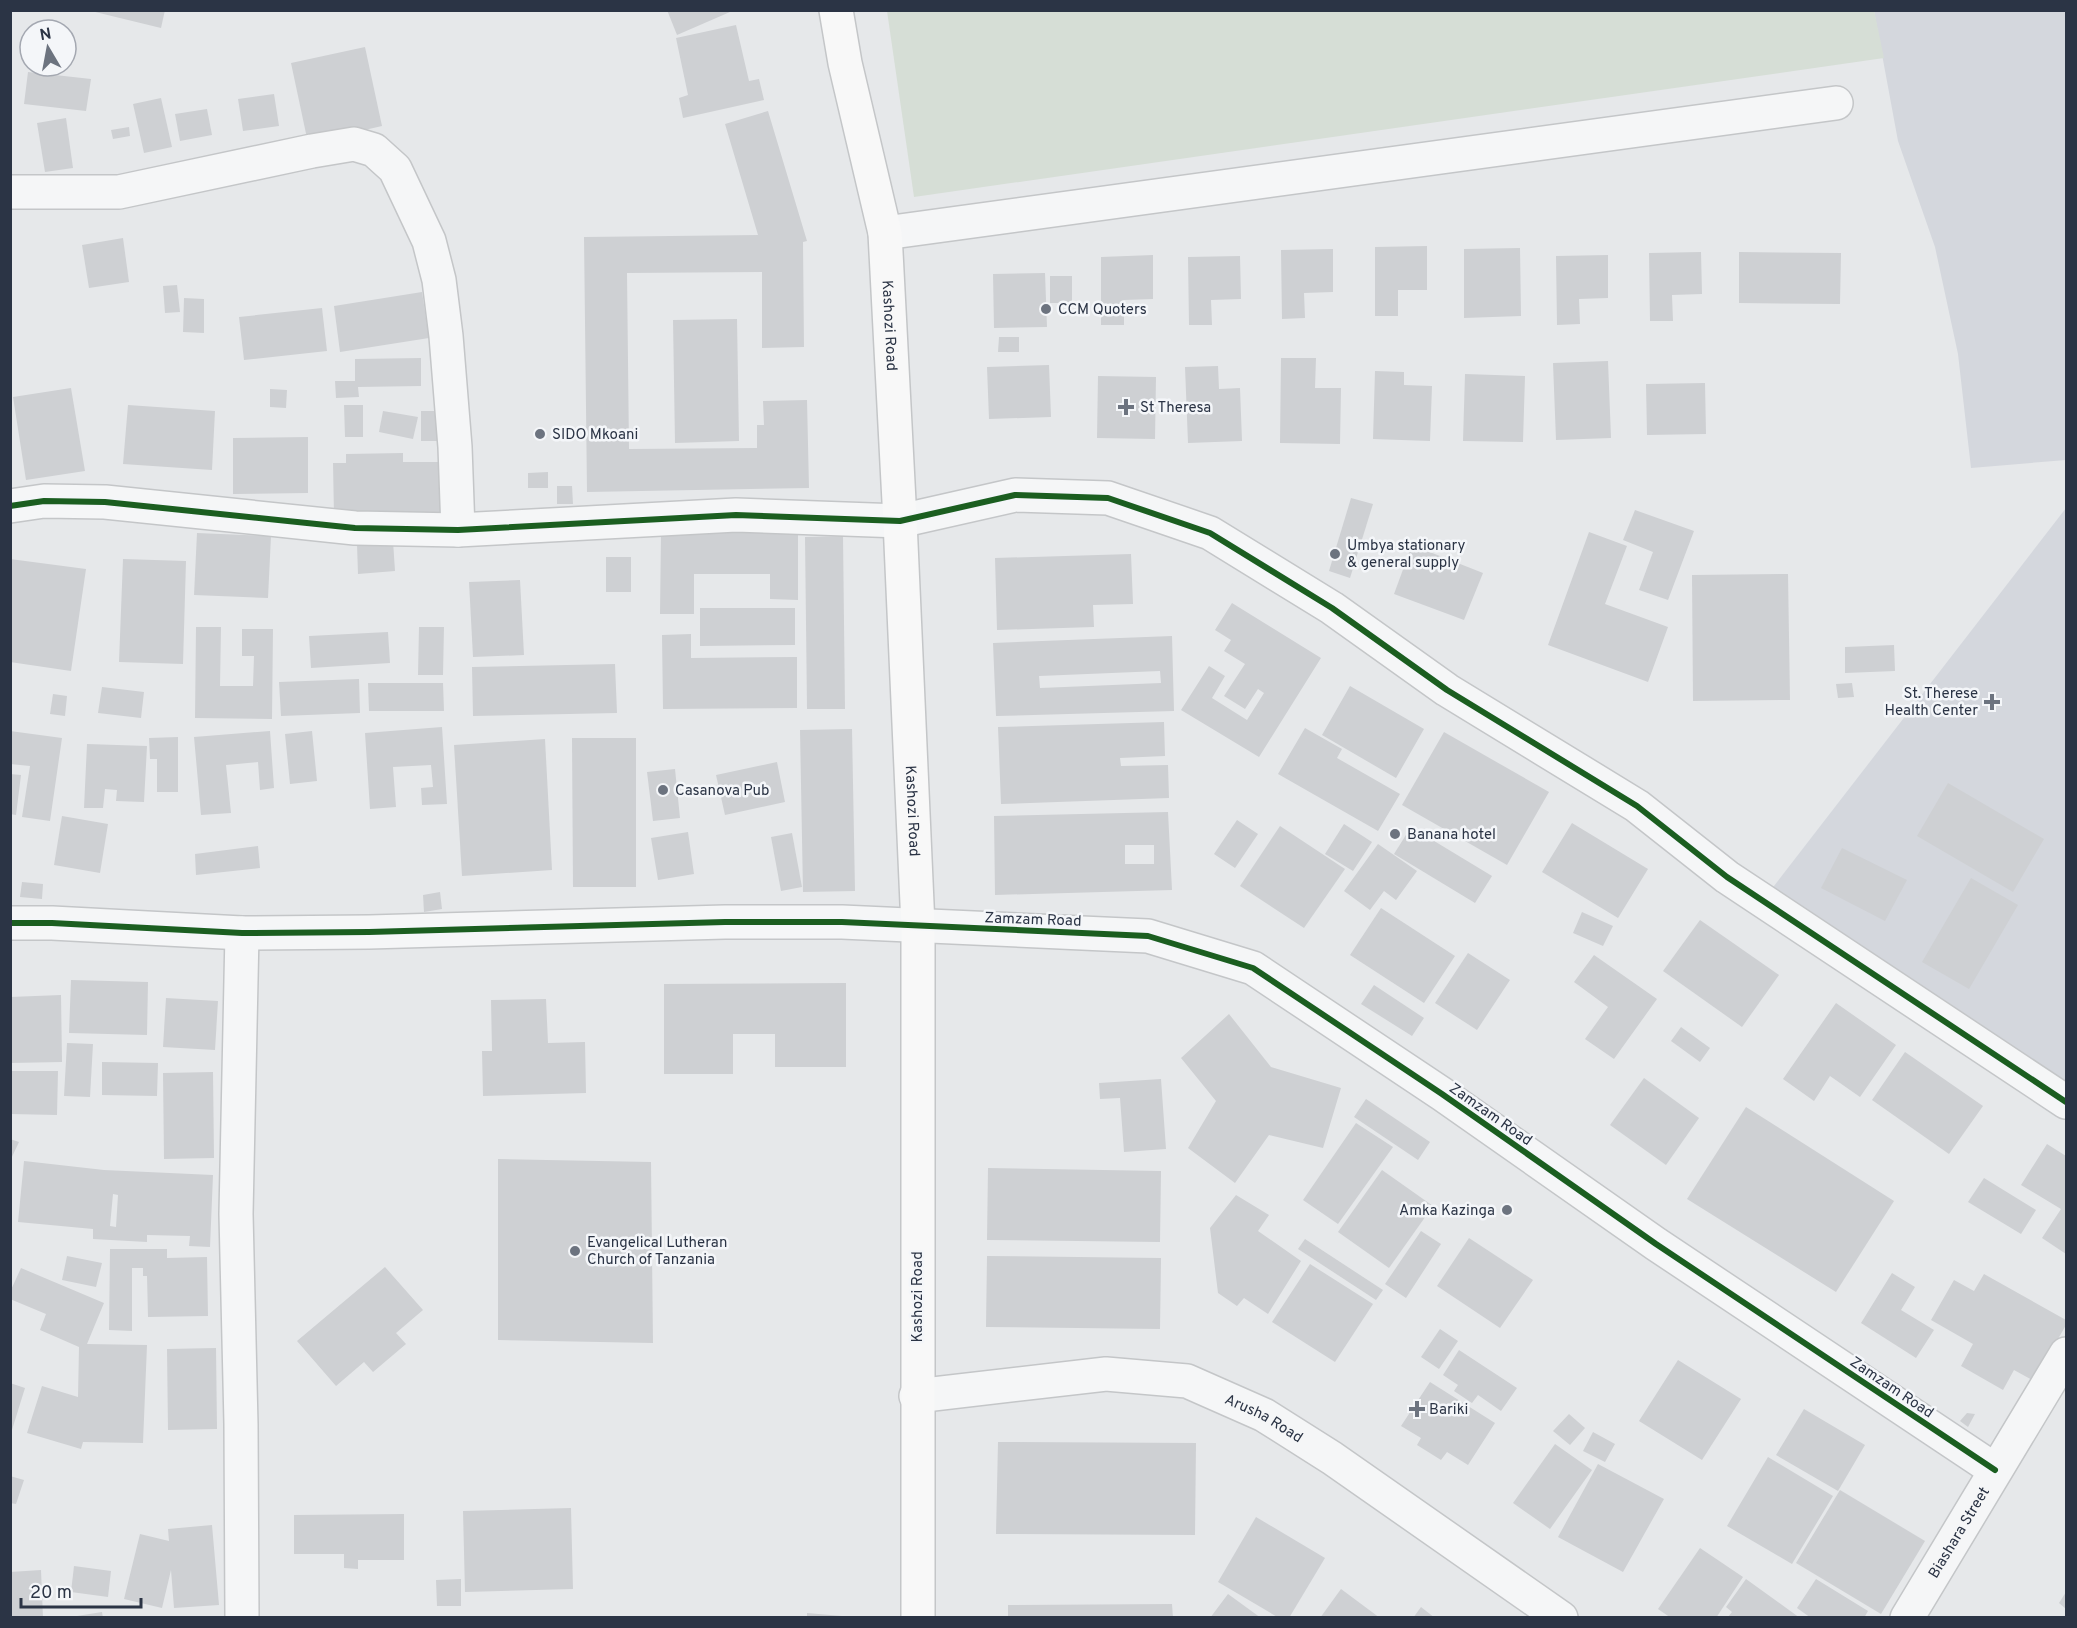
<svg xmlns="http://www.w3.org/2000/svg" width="2077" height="1628" viewBox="0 0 2077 1628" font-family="Overpass,sans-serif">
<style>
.built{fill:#d4d7dd}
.green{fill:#d6ded6}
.building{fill:#ced0d3;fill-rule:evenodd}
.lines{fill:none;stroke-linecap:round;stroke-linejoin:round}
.minor-casing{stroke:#c4c6c8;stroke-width:36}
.secondary-casing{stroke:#c4c6c8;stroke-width:36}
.minor{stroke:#f5f6f7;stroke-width:33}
.secondary{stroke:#f8f8f8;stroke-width:33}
.cycleway-casing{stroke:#f4f6f9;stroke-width:10}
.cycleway{stroke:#1b5e20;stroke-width:6}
.poi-dot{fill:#6c737f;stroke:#f4f6f9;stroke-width:2}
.labels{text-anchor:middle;stroke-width:5;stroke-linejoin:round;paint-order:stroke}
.poi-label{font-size:15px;fill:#2b3445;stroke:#f4f6f9;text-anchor:start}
.street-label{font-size:15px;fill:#2b3445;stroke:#f4f6f9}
</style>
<rect width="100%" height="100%" fill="#e6e8ea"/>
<g class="built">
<polygon points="1874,11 2066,11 2066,460 1971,468 1958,354 1935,247 1898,141"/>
<polygon points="2066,508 2066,1088 1767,895"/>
</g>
<polygon class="green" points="1874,10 1884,58 914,197 887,11"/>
<g class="building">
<polygon points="87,10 165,10 161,28"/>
<polygon points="667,10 729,10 730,12 677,35"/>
<polygon points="736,25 749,81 759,79 764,100 683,118 679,98 688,95 676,38"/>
<polygon points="365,47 382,126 308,143 291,63"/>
<polygon points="28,72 91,79 86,111 24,104"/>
<polygon points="274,94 279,126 243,131 238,99"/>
<polygon points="161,98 172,147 144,153 133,104"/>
<polygon points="207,109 212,135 180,141 175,114"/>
<polygon points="768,111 807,241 803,242 804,347 762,348 762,272 627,273 629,449 757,448 757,425 764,425 763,401 807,400 809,488 587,492 584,237 758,235 725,124"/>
<polygon points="66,118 73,168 45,172 37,123"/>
<polygon points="129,127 130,136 113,139 111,130"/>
<polygon points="123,238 129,282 89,288 82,245"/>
<polygon points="1427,246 1427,290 1398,290 1398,316 1375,316 1375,247"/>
<polygon points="1520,248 1521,316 1464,318 1464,249"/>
<polygon points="1333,249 1333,292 1304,293 1305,318 1282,319 1281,250"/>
<polygon points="1701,252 1702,294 1672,295 1673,321 1650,321 1649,253"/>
<polygon points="1739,252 1841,253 1840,304 1739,303"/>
<polygon points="1153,255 1153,299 1124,300 1124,325 1101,325 1101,257"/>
<polygon points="1608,255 1608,298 1579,299 1580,324 1557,325 1556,256"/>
<polygon points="1240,256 1241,299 1211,300 1212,325 1189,325 1188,257"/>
<polygon points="1045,273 1047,327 994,328 993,274"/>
<rect x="1050" y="276" width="22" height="27"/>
<polygon points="177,285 180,312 165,313 163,286"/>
<polygon points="422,292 429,338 340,352 334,306"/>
<polygon points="184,298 204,299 204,333 183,332"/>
<polygon points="322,308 327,351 244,360 239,317"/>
<polygon points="737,319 739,441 675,443 673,320"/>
<polygon points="999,337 1019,337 1019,352 998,352"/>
<polygon points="421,358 421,386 358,387 359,397 336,398 335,381 355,381 355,359"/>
<polygon points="1281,358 1316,358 1315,388 1341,388 1340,444 1280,443"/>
<polygon points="1608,361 1611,438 1556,440 1553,363"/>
<polygon points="1049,365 1051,417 989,419 987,367"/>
<polygon points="1218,366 1219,389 1240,388 1242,441 1188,443 1185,367"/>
<polygon points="1375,371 1404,372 1404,385 1432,386 1430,441 1373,439"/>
<polygon points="1465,374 1525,376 1523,442 1463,441"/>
<polygon points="1098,376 1156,377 1155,439 1097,438"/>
<polygon points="1705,383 1706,434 1647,435 1646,384"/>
<polygon points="71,388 85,471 26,480 13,397"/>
<polygon points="270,389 287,390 286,408 270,407"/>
<polygon points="128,405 215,411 212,470 123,464"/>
<polygon points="344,405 363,405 363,437 345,437"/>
<polygon points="383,411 418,417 413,439 379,432"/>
<rect x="421" y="411" width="16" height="30"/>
<polygon points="308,437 308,493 233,494 233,438"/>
<polygon points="403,453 403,462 444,462 445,513 334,515 333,463 346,463 346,454"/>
<polygon points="548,472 548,488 528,488 528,473"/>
<polygon points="557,486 572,486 573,504 557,504"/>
<polygon points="1351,498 1373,504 1350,578 1329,571"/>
<polygon points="1635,510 1694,531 1668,600 1639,590 1653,552 1623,540"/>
<polygon points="1589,532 1627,546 1605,604 1668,627 1648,682 1548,645"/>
<polygon points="197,533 271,536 268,598 194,595"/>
<polygon points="661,533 798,533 798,600 770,599 770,574 694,574 694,614 660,614"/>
<polygon points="843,536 845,709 807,709 805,537"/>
<polygon points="393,541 395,571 358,574 357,544"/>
<polygon points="1412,545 1483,573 1464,620 1394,594"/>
<polygon points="1131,554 1133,604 1093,605 1094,627 997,630 995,558"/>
<rect x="606" y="557" width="25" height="35"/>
<polygon points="10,559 86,569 71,671 10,662"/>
<polygon points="123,559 186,561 183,664 119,662"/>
<polygon points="1788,574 1790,700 1693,701 1692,575"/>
<polygon points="520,580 524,655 473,657 469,582"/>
<polygon points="1232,603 1321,658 1259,757 1181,710 1209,666 1225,676 1212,698 1247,720 1264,693 1258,689 1245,709 1224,696 1245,664 1224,651 1231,640 1215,630"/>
<polygon points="700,608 795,608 795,645 700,646"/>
<polygon points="196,627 221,627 220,686 253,686 254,656 242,656 242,629 273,629 272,719 195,718"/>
<polygon points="419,627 444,627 443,675 418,675"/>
<polygon points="388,632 390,663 311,668 309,636"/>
<polygon points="691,634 691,658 797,657 797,708 663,709 662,635"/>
<path d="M 1172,636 L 1174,711 L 996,716 L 993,643 ZM 1160,671 L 1161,683 L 1040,688 L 1039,676 Z"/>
<polygon points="1894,645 1895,671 1845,673 1845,647"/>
<polygon points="615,664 617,713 473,716 472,667"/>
<polygon points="359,679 360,713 281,716 279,682"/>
<polygon points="368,683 443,683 444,711 369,711"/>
<polygon points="1852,683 1854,697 1838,698 1836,684"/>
<polygon points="1350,686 1424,729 1396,778 1322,735"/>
<polygon points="102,687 144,692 141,718 98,713"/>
<polygon points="53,694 67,696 65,716 50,714"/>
<polygon points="1164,722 1165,756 1120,758 1121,766 1168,765 1169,798 1001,804 998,727"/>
<polygon points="442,727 447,804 422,805 421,788 433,787 431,765 393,767 396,807 370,809 365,733"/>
<polygon points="1305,728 1342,749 1337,758 1400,794 1378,831 1278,774"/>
<polygon points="852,729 855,891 803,892 800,730"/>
<polygon points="10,731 62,738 50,821 22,817 30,766 10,764"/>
<polygon points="270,731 274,788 260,790 258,762 226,765 231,813 201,815 194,737"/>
<polygon points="312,731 317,781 290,784 285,734"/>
<polygon points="1444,732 1549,792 1507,865 1402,805"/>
<polygon points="178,737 178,792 157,792 157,759 150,759 149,738"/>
<polygon points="572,738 636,738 636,887 573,887"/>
<polygon points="545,739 552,870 462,876 454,745"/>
<polygon points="87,744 147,746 144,802 116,801 117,790 105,789 103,808 84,808"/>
<polygon points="777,762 785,802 725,815 716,775"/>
<polygon points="675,769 680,818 653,821 647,772"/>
<polygon points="10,774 21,775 16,815 10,814"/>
<polygon points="1948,783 2044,839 2013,892 1917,836"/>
<path d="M 1168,812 L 1172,890 L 995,895 L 994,816 ZM 1125,845 L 1154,845 L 1154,864 L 1125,864 Z"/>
<polygon points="62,816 108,824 100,873 54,865"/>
<polygon points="1237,820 1258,834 1235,868 1214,854"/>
<polygon points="1572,823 1648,869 1618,918 1542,872"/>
<polygon points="1344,824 1372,842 1353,871 1325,854"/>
<polygon points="1280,826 1345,869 1304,928 1240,886"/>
<polygon points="1411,827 1492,876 1475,903 1394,854"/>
<polygon points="688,832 694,874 658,880 651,838"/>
<polygon points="792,833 802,887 781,891 771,837"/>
<polygon points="1378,844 1417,871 1396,900 1384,891 1370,910 1344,891"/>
<polygon points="258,846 260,868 196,875 195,854"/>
<polygon points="1842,848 1907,880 1885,921 1821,888"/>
<polygon points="1971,878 2018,905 1969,989 1922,962"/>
<polygon points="22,882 43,884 42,899 20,897"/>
<polygon points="440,892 442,909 424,912 423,895"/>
<polygon points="1381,908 1455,956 1424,1003 1350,955"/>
<polygon points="1582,912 1613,926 1603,946 1573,933"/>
<polygon points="1700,920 1779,975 1742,1027 1663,971"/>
<polygon points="1468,953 1510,980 1477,1030 1435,1003"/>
<polygon points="1594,955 1657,999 1614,1059 1585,1039 1608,1007 1574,982"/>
<polygon points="71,980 148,982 147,1035 69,1033"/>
<polygon points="846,983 846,1067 775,1067 775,1034 733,1034 733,1074 664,1074 664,984"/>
<polygon points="1374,985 1424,1018 1412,1036 1361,1004"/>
<polygon points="61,995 62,1062 10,1063 10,997"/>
<polygon points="166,998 218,1001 215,1050 163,1047"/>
<polygon points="546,999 548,1043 585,1042 586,1093 483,1096 482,1051 492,1051 491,1000"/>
<polygon points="1836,1003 1896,1045 1860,1097 1830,1076 1814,1101 1783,1079"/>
<polygon points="1229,1014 1271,1067 1341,1088 1323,1148 1269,1135 1235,1183 1188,1148 1216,1101 1181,1058"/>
<polygon points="1681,1027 1710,1048 1700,1062 1671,1041"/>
<polygon points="67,1043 93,1044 90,1097 64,1096"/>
<polygon points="1905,1052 1983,1106 1949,1154 1872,1100"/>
<polygon points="102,1062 158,1063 157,1096 102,1095"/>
<polygon points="10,1071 58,1071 57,1115 10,1114"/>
<polygon points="213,1072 214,1158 164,1159 163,1073"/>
<polygon points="1644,1078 1699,1118 1666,1165 1610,1125"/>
<polygon points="1161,1079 1166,1149 1124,1152 1120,1098 1100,1099 1099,1083"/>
<polygon points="1366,1099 1430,1142 1418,1160 1354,1117"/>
<polygon points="1746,1107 1894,1201 1836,1292 1687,1199"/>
<polygon points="1356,1123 1393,1147 1338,1224 1303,1200"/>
<polygon points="10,1139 19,1142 10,1161"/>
<polygon points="2047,1144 2066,1156 2066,1254 2042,1238 2061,1209 2021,1185"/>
<polygon points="498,1159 651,1162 653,1343 498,1340"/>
<path d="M 24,1161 L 104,1170 L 213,1175 L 210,1247 L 189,1246 L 190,1236 L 147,1235 L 147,1242 L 93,1239 L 93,1229 L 18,1222 ZM 113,1194 L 118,1195 L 116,1227 L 110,1226 Z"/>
<polygon points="988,1168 1161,1171 1160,1242 987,1240"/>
<polygon points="1382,1170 1433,1206 1389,1268 1338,1232"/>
<polygon points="1984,1178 2036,1210 2021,1234 1968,1202"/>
<polygon points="1236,1195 1269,1215 1258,1231 1301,1261 1268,1314 1244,1298 1237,1306 1218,1293 1210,1228"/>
<polygon points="1421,1231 1441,1244 1406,1298 1385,1284"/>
<polygon points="1469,1238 1533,1280 1500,1328 1437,1286"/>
<polygon points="1305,1239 1383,1290 1376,1300 1298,1249"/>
<polygon points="110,1249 167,1249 167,1258 207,1257 208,1316 148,1317 147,1276 143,1276 143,1268 132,1268 132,1331 109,1330"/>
<polygon points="67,1256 102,1263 96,1287 62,1280"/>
<polygon points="987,1256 1161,1258 1160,1329 986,1327"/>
<polygon points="1310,1264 1373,1304 1335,1362 1272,1322"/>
<polygon points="385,1267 423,1310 396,1333 406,1344 373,1372 364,1362 336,1386 297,1341"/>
<polygon points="21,1268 104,1303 87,1344 147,1345 143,1443 83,1442 81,1449 27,1433 42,1386 78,1397 79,1347 40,1330 46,1314 10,1299 10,1292"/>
<polygon points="1892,1273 1915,1287 1901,1310 1934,1330 1916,1358 1861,1323"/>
<polygon points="1984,1274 2066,1320 2066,1325 2034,1381 2014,1370 2003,1390 1961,1366 1973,1344 1931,1320 1954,1280 1974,1291"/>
<polygon points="1440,1329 1458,1341 1439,1369 1421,1357"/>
<polygon points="216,1348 217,1429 168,1430 167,1349"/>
<polygon points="1459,1350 1517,1388 1501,1411 1478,1395 1472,1403 1454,1391 1458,1385 1443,1375"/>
<polygon points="1678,1360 1741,1399 1702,1460 1639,1421"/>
<polygon points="1430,1382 1495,1423 1468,1465 1447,1452 1441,1460 1417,1445 1421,1438 1401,1426"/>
<polygon points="10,1383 25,1388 11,1433 10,1433"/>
<polygon points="1804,1409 1865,1445 1838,1491 1776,1455"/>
<polygon points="1967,1413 1975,1414 1968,1427 1960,1421"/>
<polygon points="1569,1414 1585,1428 1570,1445 1553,1431"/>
<polygon points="1593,1432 1615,1444 1605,1462 1583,1451"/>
<polygon points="998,1442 1196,1443 1195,1535 996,1534"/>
<polygon points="1555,1444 1592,1470 1550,1529 1513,1503"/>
<polygon points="1768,1457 1833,1496 1792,1564 1727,1526"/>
<polygon points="1598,1464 1664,1499 1623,1572 1558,1537"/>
<polygon points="10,1476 24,1480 16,1504 10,1503"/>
<polygon points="1840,1490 1925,1541 1881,1614 1796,1563"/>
<polygon points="571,1508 573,1589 465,1592 463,1511"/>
<polygon points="404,1514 404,1560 358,1560 358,1569 344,1568 344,1554 294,1554 294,1515"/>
<polygon points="1256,1517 1325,1558 1289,1618 1279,1618 1218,1582"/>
<polygon points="212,1525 219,1605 174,1608 171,1570 162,1608 124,1599 140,1534 169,1541 168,1529"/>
<polygon points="1700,1548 1743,1577 1716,1618 1671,1618 1658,1609"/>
<polygon points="74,1566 111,1571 108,1597 71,1592"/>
<polygon points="41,1570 43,1618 10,1618 10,1572"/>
<polygon points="461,1579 461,1606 437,1606 436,1580"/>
<polygon points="1746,1579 1800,1618 1727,1618 1732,1612 1726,1607"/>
<polygon points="1816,1579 1868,1611 1864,1618 1811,1618 1797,1608"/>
<polygon points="1341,1589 1380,1618 1320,1618"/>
<polygon points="2066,1592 2066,1609 2059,1603"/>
<polygon points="1228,1594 1261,1618 1210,1618"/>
<polygon points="1172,1604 1173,1618 1008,1618 1008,1605"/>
<polygon points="1421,1607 1435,1618 1413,1618"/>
<polygon points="102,1612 103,1618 77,1618 77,1616"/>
<polygon points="807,1613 842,1616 842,1618 807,1618"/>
</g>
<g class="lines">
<defs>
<g id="minor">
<polyline points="10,192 119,192 312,151 354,144 374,150 395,169 429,241 439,280 446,336 455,447 458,530"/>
<polyline points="885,233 1836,103"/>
<polyline points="10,506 44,501 105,502 355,528 458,530 736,515 900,521 1015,495 1108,498 1210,533 1332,608 1447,690 1637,806 1727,877 2066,1102"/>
<polyline points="10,923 52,923 242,933 369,932 725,922 842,922 1148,936 1253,968 1442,1094 1656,1244 1995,1470"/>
<path id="s1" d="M 916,1396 L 1106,1374 L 1187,1381 L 1264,1415 L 1332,1458 L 1561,1618"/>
<polyline points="242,1618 241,1424 236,1214 242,933"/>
<path id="s2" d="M 1907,1618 L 2066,1354"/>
</g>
<g id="secondary">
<path id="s3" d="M 836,10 L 845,63 L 885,233 L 900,521 L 918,926 L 918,1618"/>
</g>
</defs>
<use href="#minor" class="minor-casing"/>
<use href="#secondary" class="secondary-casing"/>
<use href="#minor" class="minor"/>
<use href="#secondary" class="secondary"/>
<defs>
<g id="cycleway">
<polyline points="10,506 44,501 105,502 355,528 458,530 736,515 900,521 1015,495 1108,498 1210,533 1332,608 1447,690 1637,806 1727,877 2066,1102"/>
<polyline points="10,923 52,923 242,933 369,932 725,922 842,922 1148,936 1253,968 1442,1094 1656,1244 1995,1470"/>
</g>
</defs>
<use href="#cycleway" class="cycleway-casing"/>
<use href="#cycleway" class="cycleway"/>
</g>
<g class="poi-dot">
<circle cx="1046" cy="309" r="6"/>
<path d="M1123 398h6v6h6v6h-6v6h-6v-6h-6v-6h6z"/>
<circle cx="540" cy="434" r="6"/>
<circle cx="1335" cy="554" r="6"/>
<path d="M1989 693h6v6h6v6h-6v6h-6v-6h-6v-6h6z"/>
<circle cx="663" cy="790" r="6"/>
<circle cx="1395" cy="834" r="6"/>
<circle cx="1507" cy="1210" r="6"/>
<circle cx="575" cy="1251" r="6"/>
<path d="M1414 1400h6v6h6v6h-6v6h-6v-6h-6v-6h6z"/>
</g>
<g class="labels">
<g class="poi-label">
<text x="1058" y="314">CCM Quoters</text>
<text x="1140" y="412">St Theresa</text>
<text x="552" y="439">SIDO Mkoani</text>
<text x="1347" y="550">Umbya stationary<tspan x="1347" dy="17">&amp; general supply</tspan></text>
<text x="1978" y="698" text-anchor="end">St. Therese<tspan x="1978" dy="17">Health Center</tspan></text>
<text x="675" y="795">Casanova Pub</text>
<text x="1407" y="839">Banana hotel</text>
<text x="1495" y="1215" text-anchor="end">Amka Kazinga</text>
<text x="587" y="1247">Evangelical Lutheran<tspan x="587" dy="17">Church of Tanzania</tspan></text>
<text x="1429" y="1414">Bariki</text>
</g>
<g class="street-label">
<text dy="5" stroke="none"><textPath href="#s3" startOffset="321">Kashozi Road</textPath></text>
<text dy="5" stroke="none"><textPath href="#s3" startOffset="807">Kashozi Road</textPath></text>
<text transform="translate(1033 919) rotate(2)" y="5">Zamzam Road</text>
<text transform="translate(1491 1114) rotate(35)" y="5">Zamzam Road</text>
<text transform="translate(917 1297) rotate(-90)" y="5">Kashozi Road</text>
<text transform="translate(1892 1387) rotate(34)" y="5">Zamzam Road</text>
<text dy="5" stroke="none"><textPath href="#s1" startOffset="358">Arusha Road</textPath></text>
<text dy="5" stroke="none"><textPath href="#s2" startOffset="100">Biashara Street</textPath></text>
</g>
</g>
<rect width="2077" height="1628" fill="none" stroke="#2b3445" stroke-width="24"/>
<g transform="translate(48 48) rotate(350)"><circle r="28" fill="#f4f6f9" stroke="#a4a8b1" stroke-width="1.5"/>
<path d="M0-4.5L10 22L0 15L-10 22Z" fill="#6c737f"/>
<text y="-9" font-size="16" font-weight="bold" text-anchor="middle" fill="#2b3445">N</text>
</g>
<path d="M21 1598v9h120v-9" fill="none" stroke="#2b3445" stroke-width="3"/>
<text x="30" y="1598" font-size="18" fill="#2b3445" stroke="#f4f6f9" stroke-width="4.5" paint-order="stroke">20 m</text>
</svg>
